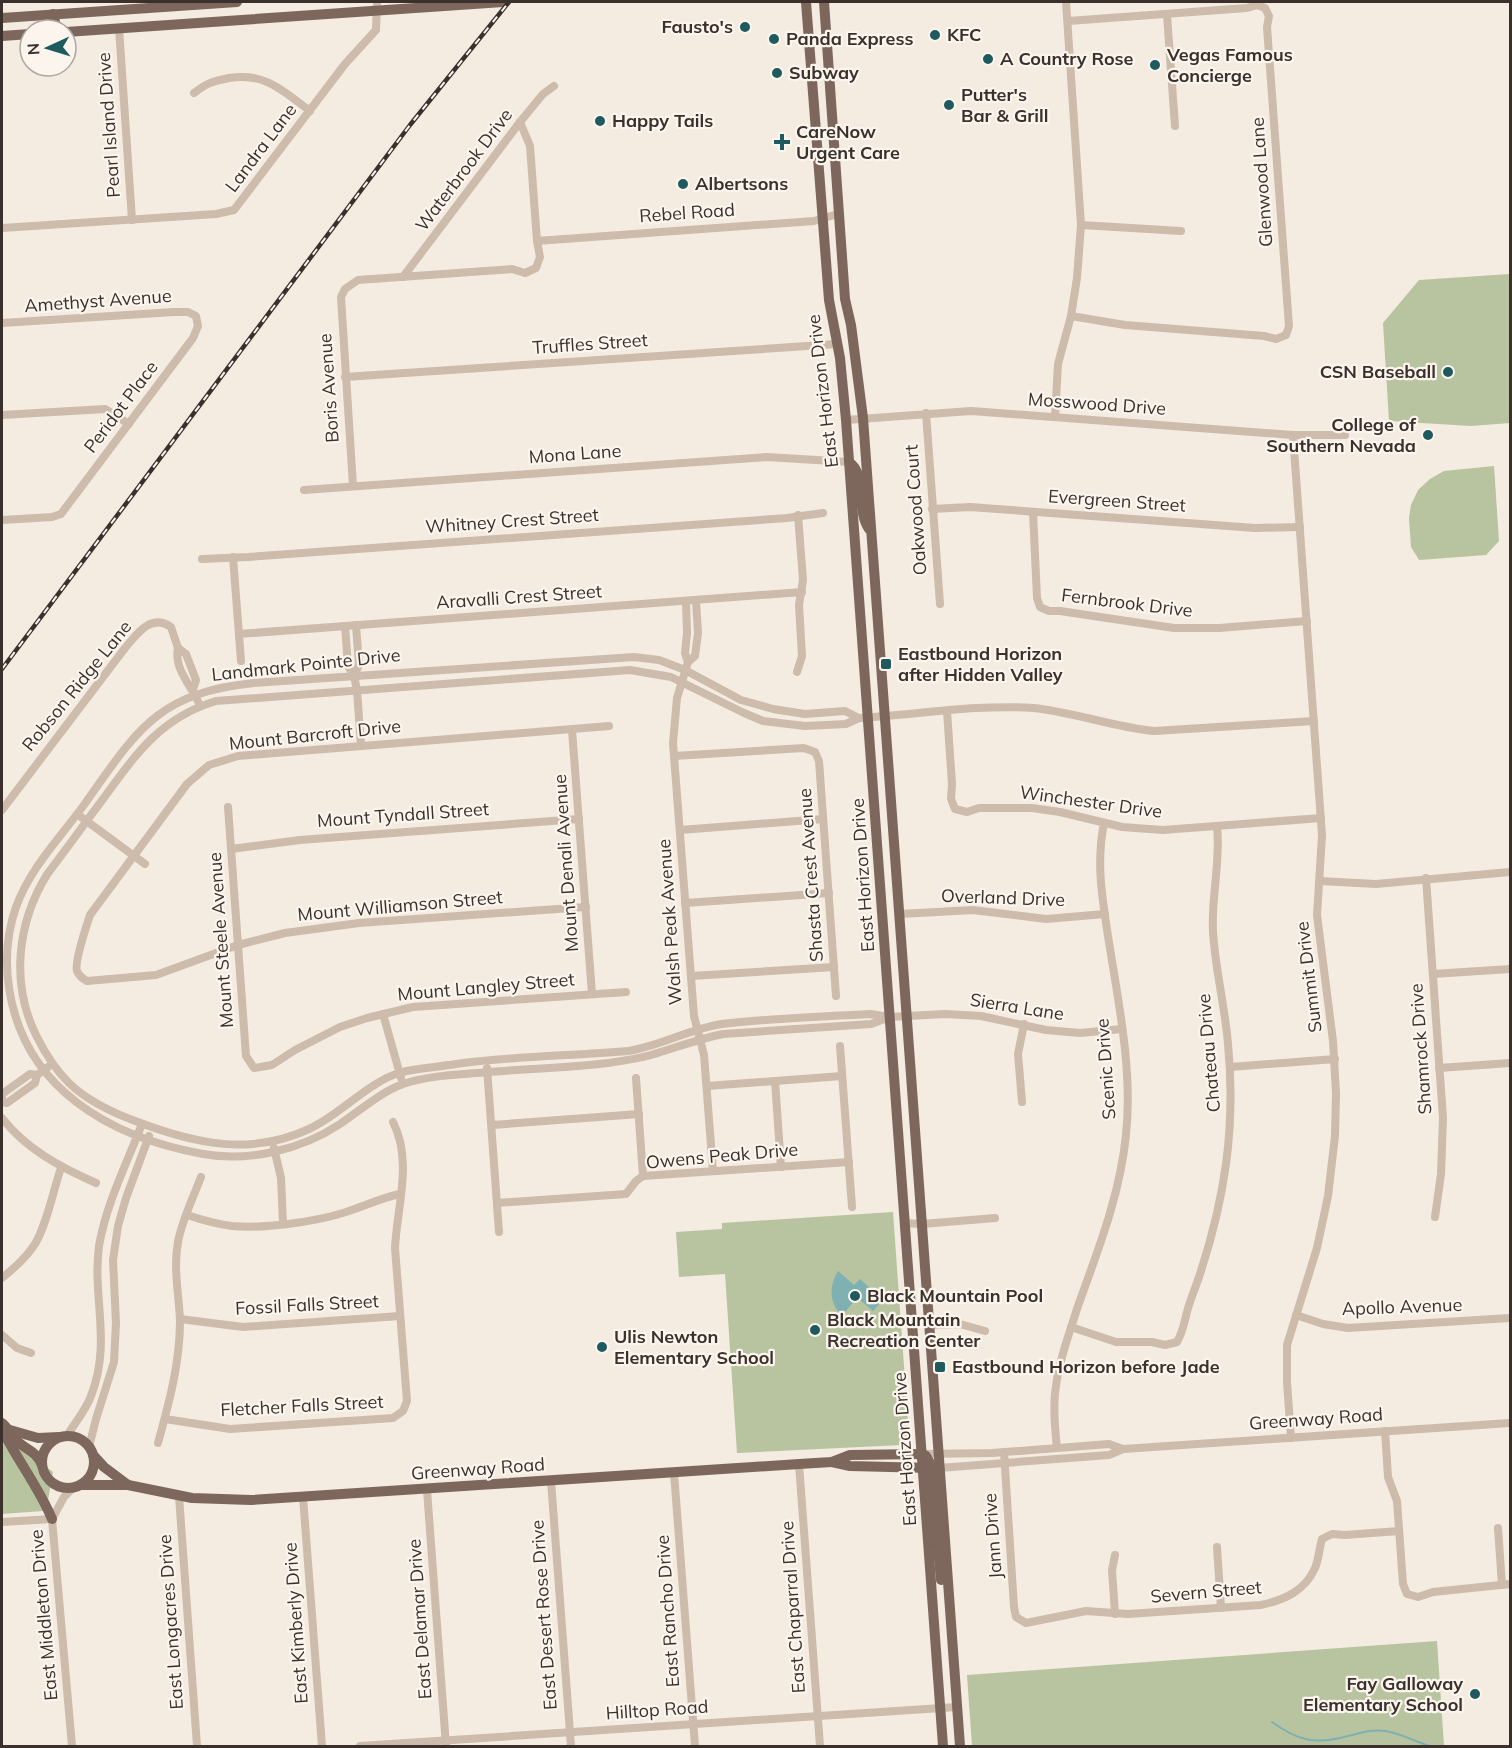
<svg xmlns="http://www.w3.org/2000/svg" width="1512" height="1748" viewBox="0 0 1512 1748" font-family="Mulish,sans-serif">
<style>
.green{fill:#b8c4a0}
.water{fill:#7fb0b2}
.lines{fill:none;stroke-linecap:round;stroke-linejoin:round}
.stream{stroke:#7fb0b2;stroke-width:2}
.minor{stroke:#cdbbac;stroke-width:8}
.major{stroke:#7d675c;stroke-width:10}
.rail-casing{stroke:#3b302b;stroke-width:4.5}
.rail{stroke:#fbf5ee;stroke-width:2;stroke-dasharray:7;stroke-linecap:butt}
.poi-dot{fill:#1f5a5e;stroke:#fbf5ee;stroke-width:2}
.labels{text-anchor:middle;stroke-width:4.5;stroke-linejoin:round;paint-order:stroke}
.poi-label{font-size:18px;font-weight:bold;fill:#3b302b;stroke:#fbf5ee;text-anchor:start}
.street-label{font-size:18px;fill:#3b302b;stroke:#fbf5ee}
</style>
<rect width="100%" height="100%" fill="#f4ebe1"/>
<g class="green">
<polygon points="1510,274 1510,423 1471,426 1389,421 1383,323 1419,280"/>
<polygon points="1494,466 1499,541 1486,555 1419,560 1411,547 1409,518 1411,505 1418,490 1430,479 1444,471"/>
<polygon points="893,1212 909,1436 907,1442 902,1445 737,1453 725,1274 679,1277 676,1232 722,1229 722,1223"/>
<polygon points="2,1434 53,1472 47,1506 43,1511 2,1514"/>
<polygon points="1437,1641 1444,1746 972,1746 967,1675"/>
</g>
<path class="water" d="M 838,1271 L 854,1285 L 860,1279 L 883,1300 L 873,1311 L 860,1300 L 855,1300 L 842,1316 C 829,1303 829,1286 838,1271 Z"/>
<g class="lines">
<path class="stream" d="M 1272,1722 C 1298,1741 1316,1745 1348,1736 C 1360,1733 1373,1729 1385,1731 C 1401,1733 1415,1742 1430,1746"/>
<g class="minor">
<polyline points="1167,15 1175,126"/>
<polyline points="1068,21 1247,8 1257,5 1265,8 1269,16 1267,27 1289,326 1286,335 1276,339 1264,336 1125,325 1071,316"/>
<polyline points="119,28 132,220"/>
<path d="M 194,93 C 207,83 213,81 229,78 C 265,72 283,91 310,111"/>
<polyline points="1081,225 1181,231"/>
<polyline points="2,228 216,214 234,210 345,64 376,30 377,2"/>
<polyline points="537,241 814,221 838,214"/>
<polyline points="403,277 520,122 543,94 554,86"/>
<polyline points="2,323 174,312 188,312 196,316 198,326 193,338 61,514 52,517 2,520"/>
<polyline points="345,377 837,344"/>
<polyline points="926,413 940,604"/>
<polyline points="2,415 105,409 129,424"/>
<polyline points="1055,417 1058,364 1071,316 1077,278 1081,225 1066,2"/>
<polyline points="846,420 971,411 1293,435 1345,435"/>
<polyline points="353,486 341,297 345,289 358,280 512,269 525,273 536,268 540,257 537,241 530,146 520,122"/>
<polyline points="304,490 767,457 849,462"/>
<polyline points="932,509 970,507 1255,528 1300,527"/>
<polyline points="1033,512 1037,598 1040,607 1049,611 1060,611 1174,628 1219,628 1307,621"/>
<polyline points="233,557 241,661"/>
<polyline points="202,559 248,557 787,518 823,513"/>
<polyline points="686,602 687,633 685,653 688,662 677,698 673,743 694,1016 704,1055 713,1171"/>
<polyline points="345,626 348,666 354,676 357,690 361,746"/>
<polyline points="239,634 802,592"/>
<path d="M 178,648 C 173,669 193,687 200,706"/>
<polyline points="688,662 695,656 698,633 696,601"/>
<polyline points="797,672 802,656 799,605 803,580 798,515"/>
<polyline points="354,676 359,665 356,625"/>
<polyline points="947,711 952,784 951,799 955,809 967,812 979,808 1032,808 1060,812 1122,827 1163,830 1321,818"/>
<path d="M 859,718 L 845,711 L 805,714 L 773,709 L 741,700 L 685,670 L 659,660 L 634,657 L 254,683 C 154,693 135,734 81,809 C 57,841 30,869 16,907 C 7,933 5,961 9,988 C 24,1088 109,1137 203,1154 C 249,1162 301,1150 340,1124 C 361,1110 379,1093 403,1084 C 427,1076 452,1075 477,1073 C 520,1069 565,1068 608,1063 C 622,1061 637,1059 651,1055 C 675,1048 698,1039 723,1034 L 871,1024 L 890,1017"/>
<polyline points="572,730 592,994"/>
<polyline points="674,756 804,748 815,752 819,761 836,996"/>
<polyline points="228,807 246,1056 254,1068 272,1065 295,1050 340,1027 367,1018 413,1007 626,992"/>
<path d="M 2,810 L 125,648 C 137,634 151,613 171,627 L 178,648 L 186,654 L 196,680 L 193,689"/>
<polyline points="77,814 145,864"/>
<polyline points="680,830 823,819"/>
<polyline points="231,849 300,840 579,819"/>
<polyline points="1426,878 1443,1118 1441,1174 1435,1217"/>
<polyline points="1320,881 1376,884 1510,872"/>
<polyline points="685,903 829,893"/>
<path d="M 586,907 L 359,923 L 285,933 L 238,945 L 156,975 L 87,981 C 82,978 79,976 77,971 C 74,961 87,925 90,915 L 187,784 L 209,765 L 238,756 L 609,726"/>
<polyline points="900,914 973,910 1046,919 1105,914"/>
<polyline points="1433,974 1510,969"/>
<polyline points="691,976 834,967"/>
<polyline points="383,1014 401,1078"/>
<path d="M 1122,1029 L 1080,1033 L 1046,1030 L 981,1016 L 945,1014 L 890,1017 L 870,1014 C 821,1017 770,1018 722,1024 C 689,1029 660,1046 628,1051 C 571,1056 512,1056 456,1064 C 438,1067 420,1068 402,1072 C 367,1082 342,1114 309,1129 C 251,1156 196,1144 138,1122 C 113,1113 87,1101 68,1082 C 55,1069 45,1053 37,1037 C 10,984 17,922 48,873 C 67,848 85,823 103,799 C 136,754 160,718 216,701 L 630,670 L 671,677 L 744,713 L 763,721 L 805,726 L 846,724 L 859,718 C 916,715 975,704 1033,708 C 1074,712 1113,727 1154,731 L 1314,721"/>
<polyline points="840,1046 852,1207"/>
<polyline points="1230,1067 1335,1059"/>
<polyline points="487,1068 499,1232"/>
<polyline points="1439,1068 1510,1063"/>
<polyline points="636,1078 643,1176"/>
<polyline points="775,1081 781,1167"/>
<polyline points="707,1086 842,1076"/>
<polyline points="2,1098 2,1094 30,1074 37,1075"/>
<polyline points="2,1102 7,1103 35,1083 37,1075 48,1067"/>
<polyline points="1022,1102 1018,1054 1024,1024"/>
<path d="M 2,1118 C 26,1149 60,1167 96,1183"/>
<polyline points="492,1125 639,1114"/>
<polyline points="274,1148 281,1178 283,1223"/>
<polyline points="497,1203 626,1194 636,1181 643,1176 849,1162"/>
<path d="M 187,1215 C 202,1220 216,1224 232,1226 C 263,1229 313,1222 343,1213 C 363,1207 380,1198 400,1194"/>
<polyline points="904,1223 922,1224 995,1218"/>
<path d="M 2,1278 C 14,1268 26,1258 35,1244 C 47,1224 53,1191 61,1168"/>
<polyline points="1296,1315 1323,1324 1348,1328 1510,1318"/>
<polyline points="180,1319 243,1327 400,1316"/>
<polyline points="930,1325 960,1324 985,1331"/>
<path d="M 1071,1327 L 1116,1342 L 1152,1342 L 1165,1345 L 1177,1342 C 1183,1332 1184,1323 1187,1312 C 1190,1300 1195,1289 1199,1277 C 1225,1199 1236,1126 1228,1044 C 1225,1006 1215,969 1213,931 C 1211,896 1221,861 1217,826"/>
<polyline points="2,1335 17,1348 31,1353"/>
<path d="M 165,1419 L 230,1429 L 393,1418 L 403,1411 L 407,1401 L 395,1248 C 397,1206 413,1161 393,1122"/>
<polyline points="1385,1431 1388,1477 1397,1501 1403,1584 1407,1594 1418,1597 1433,1592 1510,1584"/>
<path d="M 67,1436 C 75,1422 85,1412 91,1396 C 112,1342 92,1298 99,1246 C 106,1204 127,1163 142,1124"/>
<polyline points="1291,1438 1287,1382 1287,1345 1317,1248 1328,1196 1335,1136 1336,1093 1333,1041 1317,915 1322,835 1293,435"/>
<path d="M 158,1443 C 169,1403 180,1363 180,1321 C 179,1294 173,1269 178,1242 C 182,1220 193,1198 201,1177"/>
<polyline points="89,1447 96,1419 114,1362 116,1323 113,1260 118,1226 126,1198 149,1136"/>
<path d="M 1057,1448 C 1055,1430 1053,1412 1055,1394 C 1058,1363 1069,1334 1078,1306 C 1098,1250 1120,1195 1126,1135 C 1133,1069 1118,1001 1108,936 C 1102,896 1096,863 1104,823"/>
<path d="M 1004,1452 L 1014,1607 L 1016,1617 L 1026,1623 L 1086,1611 L 1128,1614 L 1261,1605 C 1284,1600 1305,1591 1315,1568 C 1319,1559 1319,1549 1322,1539 L 1332,1534 L 1345,1535 L 1399,1531"/>
<polyline points="922,1454 992,1453 1109,1444 1123,1449"/>
<polyline points="799,1464 820,1746"/>
<polyline points="939,1468 1109,1455 1123,1449 1510,1423"/>
<polyline points="674,1473 695,1746"/>
<polyline points="551,1481 571,1746"/>
<polyline points="427,1490 446,1746"/>
<polyline points="179,1496 197,1746"/>
<polyline points="303,1497 322,1746"/>
<polyline points="2,1522 52,1519"/>
<polyline points="1498,1528 1502,1585"/>
<polyline points="1217,1547 1221,1608"/>
<polyline points="1115,1555 1112,1570 1115,1614"/>
<polyline points="72,1746 52,1519 64,1497 73,1488"/>
<polyline points="360,1746 957,1707"/>
</g>
<g class="major">
<polyline points="806,2 829,300 840,358 846,420 943,1746"/>
<polyline points="824,2 845,299 851,325 863,418 960,1746"/>
<polyline points="53,14 57,30"/>
<polyline points="2,18 237,2"/>
<polyline points="66,32 503,2"/>
<polyline points="2,36 30,34"/>
<path d="M 850,463 C 866,473 856,511 869,529"/>
<path d="M 2,1423 C 8,1428 10,1432 14,1438 C 23,1449 35,1449 42,1465"/>
<path d="M 2,1429 C 17,1460 39,1487 52,1519"/>
<polyline points="10,1430 38,1438 59,1437"/>
<circle cx="68" cy="1462" r="26"/>
<polyline points="922,1454 926,1456 930,1463 941,1580"/>
<polyline points="93,1455 104,1467 128,1485"/>
<polyline points="832,1462 850,1466 930,1468"/>
<polyline points="81,1485 128,1485 192,1498 251,1500 799,1464 832,1462 850,1455 922,1454"/>
</g>
<defs>
<polyline id="rail" points="2,669 410,125 509,2"/>
</defs>
<use href="#rail" class="rail-casing"/>
<use href="#rail" class="rail"/>
</g>
<g class="poi-dot">
<circle cx="745" cy="27" r="6"/>
<circle cx="935" cy="35" r="6"/>
<circle cx="774" cy="39" r="6"/>
<circle cx="988" cy="59" r="6"/>
<circle cx="1155" cy="65" r="6"/>
<circle cx="777" cy="73" r="6"/>
<circle cx="949" cy="105" r="6"/>
<circle cx="600" cy="121" r="6"/>
<path d="M779 133h6v6h6v6h-6v6h-6v-6h-6v-6h6z"/>
<circle cx="683" cy="184" r="6"/>
<circle cx="1448" cy="372" r="6"/>
<circle cx="1428" cy="435" r="6"/>
<rect x="880" y="658" width="12" height="12" rx="3"/>
<circle cx="855" cy="1296" r="6"/>
<circle cx="815" cy="1330" r="6"/>
<circle cx="602" cy="1347" r="6"/>
<rect x="934" y="1361" width="12" height="12" rx="3"/>
<circle cx="1475" cy="1694" r="6"/>
</g>
<g class="labels">
<g class="poi-label">
<text x="733" y="33" text-anchor="end">Fausto's</text>
<text x="947" y="41">KFC</text>
<text x="786" y="45">Panda Express</text>
<text x="1167" y="61">Vegas Famous<tspan x="1167" dy="21">Concierge</tspan></text>
<text x="1000" y="65">A Country Rose</text>
<text x="789" y="79">Subway</text>
<text x="961" y="101">Putter's<tspan x="961" dy="21">Bar &amp; Grill</tspan></text>
<text x="612" y="127">Happy Tails</text>
<text x="796" y="138">CareNow<tspan x="796" dy="21">Urgent Care</tspan></text>
<text x="695" y="190">Albertsons</text>
<text x="1436" y="378" text-anchor="end">CSN Baseball</text>
<text x="1416" y="431" text-anchor="end">College of<tspan x="1416" dy="21">Southern Nevada</tspan></text>
<text x="898" y="660">Eastbound Horizon<tspan x="898" dy="21">after Hidden Valley</tspan></text>
<text x="867" y="1302">Black Mountain Pool</text>
<text x="827" y="1326">Black Mountain<tspan x="827" dy="21">Recreation Center</tspan></text>
<text x="614" y="1343">Ulis Newton<tspan x="614" dy="21">Elementary School</tspan></text>
<text x="952" y="1373">Eastbound Horizon before Jade</text>
<text x="1463" y="1690" text-anchor="end">Fay Galloway<tspan x="1463" dy="21">Elementary School</tspan></text>
</g>
<g class="street-label">
<text transform="translate(109 125) rotate(-94)" y="6">Pearl Island Drive</text>
<text transform="translate(261 148) rotate(-53)" y="6">Landra Lane</text>
<text transform="translate(464 170) rotate(-53)" y="6">Waterbrook Drive</text>
<text transform="translate(1262 182) rotate(-94)" y="6">Glenwood Lane</text>
<text transform="translate(687 213) rotate(-4)" y="6">Rebel Road</text>
<text transform="translate(98 301) rotate(-4)" y="6">Amethyst Avenue</text>
<text transform="translate(590 344) rotate(-4)" y="6">Truffles Street</text>
<text transform="translate(329 388) rotate(-94)" y="6">Boris Avenue</text>
<text transform="translate(823 391) rotate(-97)" y="6">East Horizon Drive</text>
<text transform="translate(1097 404) rotate(4)" y="6">Mosswood Drive</text>
<text transform="translate(121 407) rotate(-53)" y="6">Peridot Place</text>
<text transform="translate(575 454) rotate(-4)" y="6">Mona Lane</text>
<text transform="translate(1117 501) rotate(4)" y="6">Evergreen Street</text>
<text transform="translate(916 510) rotate(-94)" y="6">Oakwood Court</text>
<text transform="translate(512 521) rotate(-4)" y="6">Whitney Crest Street</text>
<text transform="translate(519 597) rotate(-4)" y="6">Aravalli Crest Street</text>
<text transform="translate(1127 603) rotate(7)" y="6">Fernbrook Drive</text>
<text transform="translate(306 665) rotate(-6)" y="6">Landmark Pointe Drive</text>
<text transform="translate(77 686) rotate(-51)" y="6">Robson Ridge Lane</text>
<text transform="translate(315 735) rotate(-6)" y="6">Mount Barcroft Drive</text>
<text transform="translate(1091 802) rotate(8)" y="6">Winchester Drive</text>
<text transform="translate(403 815) rotate(-4)" y="6">Mount Tyndall Street</text>
<text transform="translate(566 863) rotate(-94)" y="6">Mount Denali Avenue</text>
<text transform="translate(811 875) rotate(-94)" y="6">Shasta Crest Avenue</text>
<text transform="translate(863 875) rotate(-94)" y="6">East Horizon Drive</text>
<text transform="translate(1003 898) rotate(2)" y="6">Overland Drive</text>
<text transform="translate(400 906) rotate(-5)" y="6">Mount Williamson Street</text>
<text transform="translate(670 922) rotate(-94)" y="6">Walsh Peak Avenue</text>
<text transform="translate(221 940) rotate(-94)" y="6">Mount Steele Avenue</text>
<text transform="translate(1309 977) rotate(-97)" y="6">Summit Drive</text>
<text transform="translate(486 987) rotate(-5)" y="6">Mount Langley Street</text>
<text transform="translate(1017 1007) rotate(9)" y="6">Sierra Lane</text>
<text transform="translate(1421 1049) rotate(-94)" y="6">Shamrock Drive</text>
<text transform="translate(1209 1053) rotate(-95)" y="6">Chateau Drive</text>
<text transform="translate(1106 1069) rotate(-94)" y="6">Scenic Drive</text>
<text transform="translate(722 1156) rotate(-5)" y="6">Owens Peak Drive</text>
<text transform="translate(307 1305) rotate(-3)" y="6">Fossil Falls Street</text>
<text transform="translate(1402 1307) rotate(-2)" y="6">Apollo Avenue</text>
<text transform="translate(302 1406) rotate(-3)" y="6">Fletcher Falls Street</text>
<text transform="translate(1316 1419) rotate(-4)" y="6">Greenway Road</text>
<text transform="translate(905 1449) rotate(-94)" y="6">East Horizon Drive</text>
<text transform="translate(478 1469) rotate(-4)" y="6">Greenway Road</text>
<text transform="translate(993 1536) rotate(-94)" y="6">Jann Drive</text>
<text transform="translate(1206 1592) rotate(-5)" y="6">Severn Street</text>
<text transform="translate(793 1607) rotate(-94)" y="6">East Chaparral Drive</text>
<text transform="translate(668 1611) rotate(-94)" y="6">East Rancho Drive</text>
<text transform="translate(44 1615) rotate(-95)" y="6">East Middleton Drive</text>
<text transform="translate(544 1615) rotate(-94)" y="6">East Desert Rose Drive</text>
<text transform="translate(420 1619) rotate(-94)" y="6">East Delamar Drive</text>
<text transform="translate(171 1622) rotate(-94)" y="6">East Longacres Drive</text>
<text transform="translate(296 1623) rotate(-94)" y="6">East Kimberly Drive</text>
<text transform="translate(657 1710) rotate(-4)" y="6">Hilltop Road</text>
</g>
</g>
<rect width="1512" height="1748" fill="none" stroke="#3b302b" stroke-width="6"/>
<g transform="translate(48 48) rotate(266)"><circle r="28" fill="#fbf5ee" stroke="#aea6a0" stroke-width="1.5"/>
<path d="M0-4.5L10 22L0 15L-10 22Z" fill="#1f5a5e"/>
<text y="-9" font-size="16" font-weight="bold" text-anchor="middle" fill="#3b302b">N</text>
</g>
</svg>
